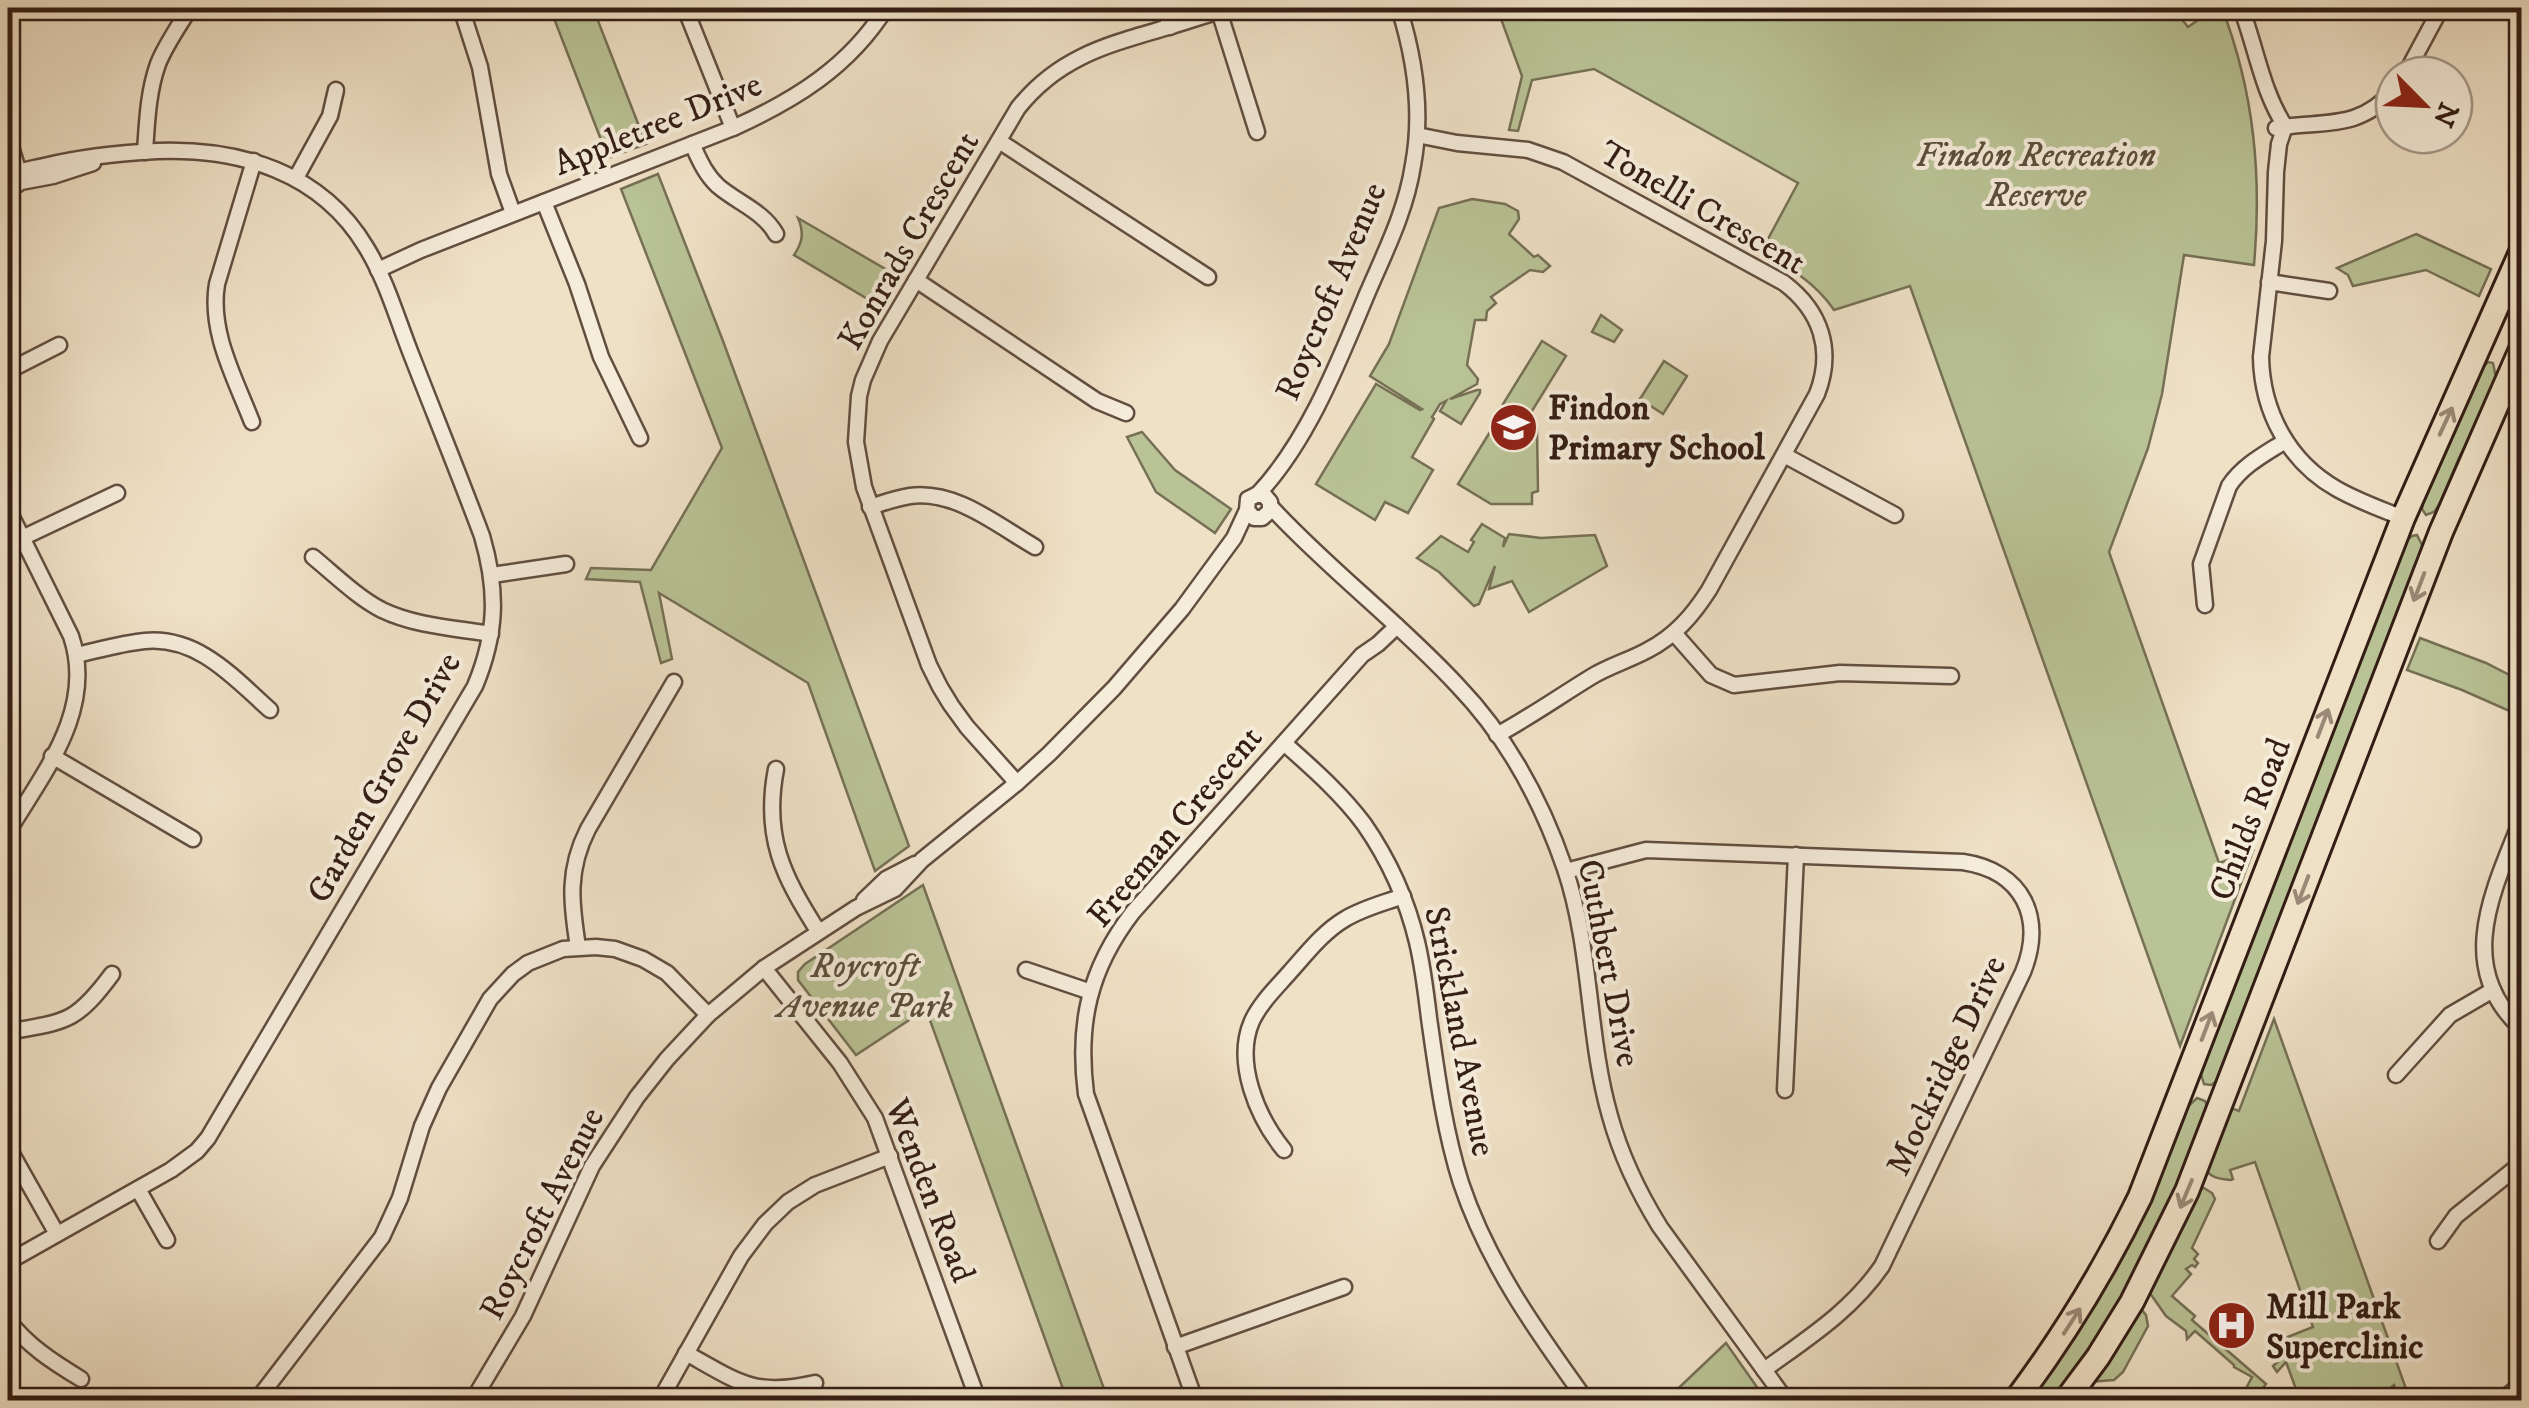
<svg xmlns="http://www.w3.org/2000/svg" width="2529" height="1408" viewBox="0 0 2529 1408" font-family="'IM FELL DW Pica',serif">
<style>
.green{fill:#b9c396;stroke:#767056;stroke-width:2.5}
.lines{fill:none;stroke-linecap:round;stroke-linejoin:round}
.minor-casing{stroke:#624e41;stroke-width:19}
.primary-casing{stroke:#331d15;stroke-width:28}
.minor{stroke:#f5ecda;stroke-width:14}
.primary{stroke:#efe1c6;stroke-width:22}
.oneway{stroke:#9a8976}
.labels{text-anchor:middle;stroke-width:8;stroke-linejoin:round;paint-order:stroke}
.street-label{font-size:35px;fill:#331d15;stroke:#f5ecda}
.park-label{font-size:35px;font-style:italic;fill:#5b4f3c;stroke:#f5ecda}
.poi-label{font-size:35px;font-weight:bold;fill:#331d15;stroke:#f5ecda;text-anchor:start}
</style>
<rect width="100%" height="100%" fill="#efe1c6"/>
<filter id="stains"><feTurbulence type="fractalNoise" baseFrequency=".002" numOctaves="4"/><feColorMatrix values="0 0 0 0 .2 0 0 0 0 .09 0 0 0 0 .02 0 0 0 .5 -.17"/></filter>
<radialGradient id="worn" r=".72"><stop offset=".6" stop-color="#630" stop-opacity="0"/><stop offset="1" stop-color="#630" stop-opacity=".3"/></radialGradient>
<g class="green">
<polygon points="550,8 593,8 646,144 608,158"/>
<path d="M 1497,8 L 2173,8 L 2188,27 L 2215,8 L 2222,8 C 2254,92 2262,175 2254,265 L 2184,255 L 2162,394 L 2148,448 L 2109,552 L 2219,863 L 2253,851 L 2180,1046 L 1910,286 L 1834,310 C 1815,282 1790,268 1761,252 L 1798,183 L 1594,69 L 1532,80 L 1518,131 L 1509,130 L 1522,76 Z"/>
<polygon points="658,174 723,341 909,846 875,871 808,683 659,593 672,659 661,663 640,582 586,579 591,568 651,570 722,448 621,189"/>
<polygon points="1472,199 1505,204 1518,211 1519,219 1509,234 1534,257 1538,255 1550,266 1543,272 1530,270 1491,297 1496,303 1487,311 1486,320 1475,320 1467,365 1478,379 1477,384 1450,399 1477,390 1480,390 1480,393 1461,424 1440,411 1446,401 1440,404 1432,417 1434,419 1412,457 1433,470 1408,513 1385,502 1375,520 1316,484 1376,384 1420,410 1422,409 1370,376 1389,344 1439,208"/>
<path d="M 798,218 L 899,277 L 881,307 L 794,255 C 803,242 804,232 798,218 Z"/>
<polygon points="2416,234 2491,269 2479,296 2426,270 2353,286 2348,275 2337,268"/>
<polygon points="1601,315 1622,330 1614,342 1592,332"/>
<polygon points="1542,341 1566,356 1527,419 1503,404"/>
<polygon points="1664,361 1687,376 1663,414 1640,399"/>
<polygon points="2488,362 2493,363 2496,378 2491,396 2459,458 2439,505 2434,512 2426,515 2422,509 2425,491 2436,473 2481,369"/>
<polygon points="1504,409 1537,429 1538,491 1532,493 1532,504 1491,504 1458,484"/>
<polygon points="1142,432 1175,470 1231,509 1215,533 1156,492 1127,437"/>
<polygon points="1482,524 1505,538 1503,547 1509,534 1541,538 1595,535 1607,566 1529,612 1512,581 1489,589 1495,566 1479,604 1474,606 1439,572 1417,558 1441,536 1468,552 1474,542 1471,540"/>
<polygon points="2417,535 2422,545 2423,554 2219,1080 2211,1085 2204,1084 2200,1071 2401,545 2412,536"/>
<polygon points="2420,638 2486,663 2521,681 2521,716 2462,690 2407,670"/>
<polygon points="923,885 1108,1400 1067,1400 926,1009 856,1055 798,980 798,972 805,964"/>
<path d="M 2274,1019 L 2410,1400 L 2400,1400 L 2394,1385 L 2375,1400 L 2300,1400 L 2286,1362 L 2277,1372 L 2273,1366 L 2285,1356 L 2280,1340 L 2313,1327 L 2255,1162 L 2230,1170 L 2233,1179 L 2231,1180 C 2219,1179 2211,1178 2204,1168 L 2228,1107 L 2239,1111 Z"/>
<polygon points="2197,1098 2205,1101 2208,1108 2158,1240 2059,1400 2024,1400 2182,1112"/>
<polygon points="2204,1188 2212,1193 2215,1199 2192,1248 2198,1254 2194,1259 2198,1263 2195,1267 2192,1265 2186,1269 2191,1274 2172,1296 2195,1316 2192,1320 2266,1384 2253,1400 2240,1400 2252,1377 2234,1367 2234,1365 2195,1331 2187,1339 2186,1331 2166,1316 2147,1289 2197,1190"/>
<polygon points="2138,1305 2146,1315 2148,1326 2123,1372 2114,1380 2088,1382"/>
<polygon points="1726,1343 1766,1400 1666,1400"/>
</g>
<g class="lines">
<defs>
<g id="minor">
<polyline points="461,8 480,67 499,174 513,213"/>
<polyline points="685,8 733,128"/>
<polyline points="1164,8 1170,27"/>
<path d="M 2241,8 C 2256,47 2262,91 2285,126 L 2279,144 L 2276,172 L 2274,241 L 2261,357 C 2262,412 2289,462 2337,489 C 2358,501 2381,509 2403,518"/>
<polyline points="1219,11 1257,132"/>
<polyline points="2405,75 2441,8"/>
<path d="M 2276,128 C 2324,120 2358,131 2394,90"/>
<path d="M 1417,135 L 1457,143 L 1528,150 L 1563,162 L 1784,283 C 1821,311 1834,350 1817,394 L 1709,590 C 1693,615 1675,636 1648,650 C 1630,660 1609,666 1591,677 C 1560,696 1530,717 1497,735"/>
<polyline points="8,137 20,176"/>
<polyline points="999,141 1208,277"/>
<path d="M 692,144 C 699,159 705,174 718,186 C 738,203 763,211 776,234"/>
<path d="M 145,152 C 147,122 148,92 158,64 C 166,44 179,26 190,8"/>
<path d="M 8,176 C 20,170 31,169 44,166 C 81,157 119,153 157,151 C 240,148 321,172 366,247 C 387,281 398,322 413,359 C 436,418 460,477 482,536 C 498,591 497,633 475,686 L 208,1138 L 197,1151 L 171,1170 L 8,1262"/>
<polyline points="296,178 330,116 336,90"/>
<polyline points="8,191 21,182 53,176 93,163"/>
<polyline points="544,202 577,284 601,357 640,438"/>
<path d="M 378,270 L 421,250 L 733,128 C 795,100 849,67 886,8"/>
<polyline points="916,280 1097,401 1126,413"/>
<polyline points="2269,282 2329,291"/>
<polyline points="8,371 59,345"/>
<path d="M 252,422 C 235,378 209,332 217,284 L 254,161"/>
<polyline points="1784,455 1895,515"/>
<path d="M 1258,494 C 1308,441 1339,361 1367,294 C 1385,252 1406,211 1413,165 C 1423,112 1415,59 1399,8"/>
<path d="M 870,507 C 883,503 896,498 910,496 C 956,490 997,525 1035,547"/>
<path d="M 1271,507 C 1329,570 1399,622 1458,686 C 1507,737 1542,802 1565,869 C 1592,949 1587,1036 1610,1116 C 1621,1156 1639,1193 1660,1227 L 1786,1400"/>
<path d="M 8,509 L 71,636 C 96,710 43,773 8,832"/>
<polyline points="22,538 117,493"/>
<path d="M 313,557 C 335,575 357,597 382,610 C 415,626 455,628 491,634"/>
<polyline points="492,575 566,564"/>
<path d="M 2205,605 L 2201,564 L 2229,486 C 2243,465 2265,454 2285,441"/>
<polyline points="1674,633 1711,675 1734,685 1840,673 1951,676"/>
<path d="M 77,655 C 99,650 122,643 145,641 C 198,636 234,678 270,710"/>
<path d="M 1284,743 C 1312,768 1341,793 1364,824 C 1389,860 1407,900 1417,942 C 1423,967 1426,993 1429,1018 C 1437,1074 1444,1129 1461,1183 C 1488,1264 1537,1332 1586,1400"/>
<polyline points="52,756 193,839"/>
<path d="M 776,769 C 763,837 783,876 818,931"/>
<path d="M 1017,783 L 967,727 L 951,705 L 940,687 L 929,665 L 864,487 L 856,442 L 859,396 L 863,380 L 880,341 L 1018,108 C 1060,55 1111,44 1172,26 C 1192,20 1211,13 1231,8"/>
<path d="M 2522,818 C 2494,889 2453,967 2522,1029"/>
<path d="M 1566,871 L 1646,850 L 1963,862 C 2023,871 2045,918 2023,972 L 1882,1266 C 1851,1311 1808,1338 1764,1370"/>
<polyline points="864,900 886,879 915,864"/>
<path d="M 578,947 C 571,903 567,870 588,829 L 674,682"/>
<polyline points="764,968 840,1063 875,1118 978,1400"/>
<polyline points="1026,970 1091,992"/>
<path d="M 8,1032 C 66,1021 75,1024 112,974"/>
<polyline points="2396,1075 2450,1015 2493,990"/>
<polyline points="1785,1090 1796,855"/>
<polyline points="8,1147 57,1234"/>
<path d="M 1284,1150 C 1257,1117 1234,1062 1252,1021 C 1261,1002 1277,987 1290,972 C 1307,953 1323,932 1345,919 C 1363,908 1384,903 1403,896"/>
<polyline points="138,1189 167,1240"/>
<polyline points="2438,1241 2456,1216 2522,1163"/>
<path d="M 8,1320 C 28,1346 53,1362 81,1379"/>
<polyline points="1175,1347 1344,1287"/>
<path d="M 686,1353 C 738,1382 754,1397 815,1383"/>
<polyline points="257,1400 382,1237 400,1198 422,1126 439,1088 490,999 513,974 528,963 563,949 596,947 615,949 643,959 667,973 708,1015"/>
<polyline points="473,1400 523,1316 592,1166 637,1097 667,1059 708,1015 764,968 856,908 895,889 922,860 1017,783 1049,754 1114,688 1182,609 1234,538 1247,510 1248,499 1258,494 1265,496 1270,502 1270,511 1262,518 1254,518 1247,510"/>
<polyline points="660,1400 741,1256 765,1224 788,1202 815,1185 890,1156"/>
<path d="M 1195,1400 L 1086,1094 C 1077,1024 1089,969 1133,912 L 1362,655 L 1378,644 L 1397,626"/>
<polyline points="2502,1400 2522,1384"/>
</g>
<g id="primary">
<path d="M 2016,1400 C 2064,1336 2105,1269 2140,1197 L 2403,518 L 2522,250"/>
<polyline points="2066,1400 2098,1357 2132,1302 2187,1191 2441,532 2522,347"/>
</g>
</defs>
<use href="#minor" class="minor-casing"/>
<use href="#primary" class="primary-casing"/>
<use href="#minor" class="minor"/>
<use href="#primary" class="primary"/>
</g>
<defs><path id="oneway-shaft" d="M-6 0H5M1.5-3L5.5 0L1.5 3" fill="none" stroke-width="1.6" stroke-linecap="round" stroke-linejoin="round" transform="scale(2.5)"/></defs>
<g class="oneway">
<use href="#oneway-shaft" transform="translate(2446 421) rotate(-65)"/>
<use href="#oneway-shaft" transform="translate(2419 587) rotate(111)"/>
<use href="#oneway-shaft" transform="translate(2323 723) rotate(-69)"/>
<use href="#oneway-shaft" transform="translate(2303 890) rotate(111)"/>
<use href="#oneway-shaft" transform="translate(2207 1026) rotate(-69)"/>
<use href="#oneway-shaft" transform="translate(2186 1194) rotate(113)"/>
<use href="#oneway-shaft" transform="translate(2072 1321) rotate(-57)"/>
</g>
<defs>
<symbol id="school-disc" viewBox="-11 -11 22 22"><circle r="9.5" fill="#8f2418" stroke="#f5ecda"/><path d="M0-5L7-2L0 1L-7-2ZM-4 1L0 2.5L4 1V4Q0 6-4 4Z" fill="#fff"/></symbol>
<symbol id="hospital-disc" viewBox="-11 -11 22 22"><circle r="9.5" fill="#8f2418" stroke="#f5ecda"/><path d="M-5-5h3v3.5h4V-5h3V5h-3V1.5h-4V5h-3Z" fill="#fff"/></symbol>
</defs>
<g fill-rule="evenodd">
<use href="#school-disc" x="1486" y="400" width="55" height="55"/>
<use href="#hospital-disc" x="2204" y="1298" width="55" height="55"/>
</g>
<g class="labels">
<g class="street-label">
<text transform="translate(657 123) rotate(-22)" y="12">Appletree Drive</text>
<text transform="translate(1703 207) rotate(30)" y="12">Tonelli Crescent</text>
<text transform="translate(908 240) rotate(-60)" y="12">Konrads Crescent</text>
<text transform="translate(1330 291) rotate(-67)" y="12">Roycroft Avenue</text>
<text transform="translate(383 777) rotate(-61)" y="12">Garden Grove Drive</text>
<text transform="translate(2249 819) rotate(-69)" y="12">Childs Road</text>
<text transform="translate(1174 826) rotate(-50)" y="12">Freeman Crescent</text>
<text transform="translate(1610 963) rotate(79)" y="12">Cuthbert Drive</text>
<text transform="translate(1461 1031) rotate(79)" y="12">Strickland Avenue</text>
<text transform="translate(1945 1065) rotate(-65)" y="12">Mockridge Drive</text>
<text transform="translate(931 1190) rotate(69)" y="12">Wenden Road</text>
<text transform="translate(541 1213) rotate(-63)" y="12">Roycroft Avenue</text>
</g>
<g class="park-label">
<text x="2036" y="166">Findon Recreation<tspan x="2036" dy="40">Reserve</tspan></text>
<text x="865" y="977">Roycroft<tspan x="865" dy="40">Avenue Park</tspan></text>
</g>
<g class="poi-label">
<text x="1548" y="419">Findon<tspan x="1548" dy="40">Primary School</tspan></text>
<text x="2266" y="1318">Mill Park<tspan x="2266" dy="40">Superclinic</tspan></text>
</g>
</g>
<rect width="2529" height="1408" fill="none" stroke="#efe1c6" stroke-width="40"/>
<rect x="10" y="10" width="2509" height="1388" fill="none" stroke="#331d15" stroke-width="5"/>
<rect x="20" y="20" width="2489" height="1368" fill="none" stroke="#331d15" stroke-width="2.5"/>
<g transform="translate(2424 105) rotate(114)"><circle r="48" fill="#f5ecda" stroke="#a7998b" stroke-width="2.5"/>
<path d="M0-8L18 38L0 25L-18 38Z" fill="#8f2418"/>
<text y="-15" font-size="28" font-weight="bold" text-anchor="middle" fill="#331d15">N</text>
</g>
<rect width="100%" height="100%" filter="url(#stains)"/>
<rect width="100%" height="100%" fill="url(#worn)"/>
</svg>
